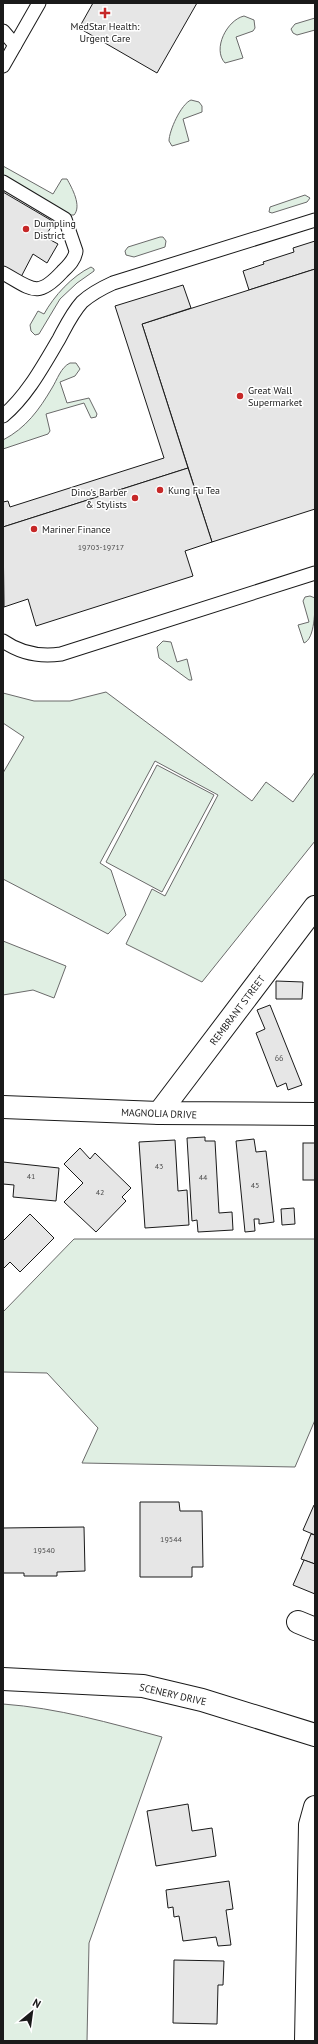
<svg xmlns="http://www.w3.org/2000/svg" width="318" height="2044" viewBox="0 0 318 2044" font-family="'PT Sans',sans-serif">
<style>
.green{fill:#e0efe3;stroke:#6a6a6a}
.building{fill:#e6e6e6;stroke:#1a1a1a}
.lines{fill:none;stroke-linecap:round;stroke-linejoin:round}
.service-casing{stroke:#1a1a1a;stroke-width:15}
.minor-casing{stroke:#1a1a1a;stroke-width:24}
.tertiary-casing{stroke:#1a1a1a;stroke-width:24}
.service{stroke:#fff;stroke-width:13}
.minor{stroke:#fff;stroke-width:22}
.tertiary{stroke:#fff;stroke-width:22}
.poi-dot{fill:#c62828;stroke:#fff;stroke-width:1.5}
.labels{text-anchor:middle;stroke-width:3;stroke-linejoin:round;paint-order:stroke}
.number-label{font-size:8px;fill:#4d4d4d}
.poi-label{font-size:10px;fill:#1a1a1a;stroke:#fff;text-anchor:start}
.street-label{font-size:10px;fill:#1a1a1a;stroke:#fff}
</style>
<rect width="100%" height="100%" fill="#fff"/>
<g class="green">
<path d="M 244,16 L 254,20 L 255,28 L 253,31 L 236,37 L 243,58 L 225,63 C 212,49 227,20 244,16 Z"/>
<polygon points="315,18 315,30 297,35 293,33 291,29 295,24"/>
<path d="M 191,100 L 199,102 L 202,106 L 202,112 L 183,119 L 189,141 L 172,146 L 169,141 C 169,131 181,104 191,100 Z"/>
<path d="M 3,166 L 53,194 L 62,179 L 67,179 C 72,188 82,206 74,215 L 69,215 L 3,178 Z"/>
<polygon points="305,195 310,198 307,202 272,213 269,212 270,207"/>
<polygon points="160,237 163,237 166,241 165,247 134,257 126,255 125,251 128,247"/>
<path d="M 91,267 L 94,269 L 94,271 L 77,283 L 60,299 L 39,334 L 35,335 L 31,331 L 30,325 L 38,311 L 44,314 C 54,296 72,276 91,267 Z"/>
<path d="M 70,363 L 76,363 L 80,369 L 75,376 L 60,382 L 67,403 L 89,398 L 97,414 L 96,417 L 91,418 L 84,403 L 46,414 L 50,431 L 48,434 L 3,449 L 3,440 C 26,428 39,410 52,388 C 57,380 61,367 70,363 Z"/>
<path d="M 310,596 L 315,598 C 315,609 315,639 304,643 L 298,625 L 309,622 L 303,601 L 305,597 Z"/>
<polygon points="163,641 171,642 177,662 187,659 192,680 189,680 159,658 157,647"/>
<polygon points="106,692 252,801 266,782 293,802 315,772 315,841 202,982 126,944 152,889 165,896 218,795 155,761 100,863 111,870 126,915 108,934 3,879 3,773 24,737 3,723 3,693 34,701 70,701"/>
<polygon points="157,765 214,795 162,892 106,862"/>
<polygon points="3,941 66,966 54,998 33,990 3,995"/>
<polygon points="74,1239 315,1239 315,1420 295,1467 82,1463 98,1428 47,1373 3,1372 3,1312"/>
<path d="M 3,1704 C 58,1708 110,1723 162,1737 L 89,1943 L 87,2041 L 3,2041 Z"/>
</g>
<g class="building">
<polygon points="93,3 197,3 157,73 79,28"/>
<polygon points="3,192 54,222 45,237 58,244 47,263 33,254 21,277 3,266"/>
<polygon points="315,241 315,269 249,290 243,271 264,264 263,262 294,252 293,248"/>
<polygon points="315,269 315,509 212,542 142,324"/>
<polygon points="183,285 191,308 142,324 188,468 3,527 3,502 8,501 10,507 164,458 115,306"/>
<polygon points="188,468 212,542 185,551 193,576 36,626 28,599 4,607 3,527"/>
<polygon points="276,981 303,982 302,999 276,999"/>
<polygon points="270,1005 302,1085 288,1090 286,1083 277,1087 256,1033 265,1029 257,1010"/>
<polygon points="205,1137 205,1141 215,1141 219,1213 232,1212 233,1230 198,1232 197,1220 192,1221 187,1138"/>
<polygon points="254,1139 256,1152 266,1151 274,1222 259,1224 259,1219 254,1219 255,1231 245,1232 236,1141"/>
<polygon points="175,1140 178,1191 187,1190 189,1225 145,1228 139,1142"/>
<rect x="303" y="1143" width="12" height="37"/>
<polygon points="80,1148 90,1159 95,1153 131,1188 122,1197 126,1201 96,1232 64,1202 83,1183 64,1164"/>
<polygon points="3,1162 59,1168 56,1201 13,1197 14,1185 3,1184"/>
<polygon points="294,1208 295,1224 282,1225 281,1209"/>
<polygon points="30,1214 54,1238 20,1272 10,1262 3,1269 3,1241"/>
<polygon points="140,1502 179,1502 180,1511 202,1511 203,1567 192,1567 192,1577 140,1577"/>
<polygon points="314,1505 315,1505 315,1535 303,1530"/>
<polygon points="84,1527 85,1571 57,1572 57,1576 24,1576 24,1573 3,1573 3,1528"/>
<polygon points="311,1534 315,1535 315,1564 301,1559"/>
<polygon points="304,1560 315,1564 315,1594 293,1585"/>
<polygon points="188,1804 192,1831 212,1828 216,1856 156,1866 147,1811"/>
<polygon points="229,1881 233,1909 226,1910 231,1945 218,1946 216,1937 183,1941 179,1916 174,1917 173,1907 168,1908 166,1890"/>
<polygon points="174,1960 224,1961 223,1985 218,1985 217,2024 173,2023"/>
</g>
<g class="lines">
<defs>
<g id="service">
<polyline points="3,31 15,45"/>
<polyline points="3,66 39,3"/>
<path d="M 3,182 L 65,219 L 76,251 C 75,260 68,266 62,272 C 37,299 32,289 3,273"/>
<path d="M 3,416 C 27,396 43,366 59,339 C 66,326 72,313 82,302 C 91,294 102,288 113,283 L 315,220"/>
<path d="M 3,641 C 20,653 40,657 61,654 L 315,573"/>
</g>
<g id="minor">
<polyline points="3,1107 159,1113 315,1114"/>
<polyline points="159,1113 315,907"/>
<polyline points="298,1622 315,1629"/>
<polyline points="306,2041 310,1825 315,1807"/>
</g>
<polyline id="tertiary" points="3,1679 143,1686 202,1700 315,1735"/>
</defs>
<use href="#service" class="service-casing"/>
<use href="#minor" class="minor-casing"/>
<use href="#tertiary" class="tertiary-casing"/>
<use href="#service" class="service"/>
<use href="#minor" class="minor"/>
<use href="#tertiary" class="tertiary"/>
</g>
<g class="poi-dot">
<path d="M103 7h4v4h4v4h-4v4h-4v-4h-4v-4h4z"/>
<circle cx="26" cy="229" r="4"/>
<circle cx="240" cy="396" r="4"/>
<circle cx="160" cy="490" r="4"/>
<circle cx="135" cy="498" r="4"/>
<circle cx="34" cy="529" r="4"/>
</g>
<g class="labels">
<g class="number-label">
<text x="101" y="550">19703-19717</text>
<text x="279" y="1061">66</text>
<text x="159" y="1169">43</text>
<text x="31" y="1179">41</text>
<text x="203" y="1180">44</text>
<text x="255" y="1188">45</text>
<text x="100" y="1195">42</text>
<text x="171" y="1542">19544</text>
<text x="44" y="1553">19540</text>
</g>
<g class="poi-label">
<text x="105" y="30" text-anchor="middle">MedStar Health:<tspan x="105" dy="12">Urgent Care</tspan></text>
<text x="34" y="227">Dumpling<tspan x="34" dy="12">District</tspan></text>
<text x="248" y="394">Great Wall<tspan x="248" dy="12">Supermarket</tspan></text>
<text x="168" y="494">Kung Fu Tea</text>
<text x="127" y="496" text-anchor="end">Dino's Barber<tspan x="127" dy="12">&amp; Stylists</tspan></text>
<text x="42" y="533">Mariner Finance</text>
</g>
<g class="street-label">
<text transform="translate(237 1010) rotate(-53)" y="4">REMBRANT STREET</text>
<text transform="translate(159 1113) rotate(2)" y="4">MAGNOLIA DRIVE</text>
<text transform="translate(173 1694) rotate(13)" y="4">SCENERY DRIVE</text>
</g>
</g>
<rect width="318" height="2044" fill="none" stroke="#1a1a1a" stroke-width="8"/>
<g transform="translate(32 2012) rotate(29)" stroke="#ffffff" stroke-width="3" paint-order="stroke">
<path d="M0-3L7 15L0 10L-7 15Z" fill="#1a1a1a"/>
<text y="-6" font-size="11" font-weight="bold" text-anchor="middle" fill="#1a1a1a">N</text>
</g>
</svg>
